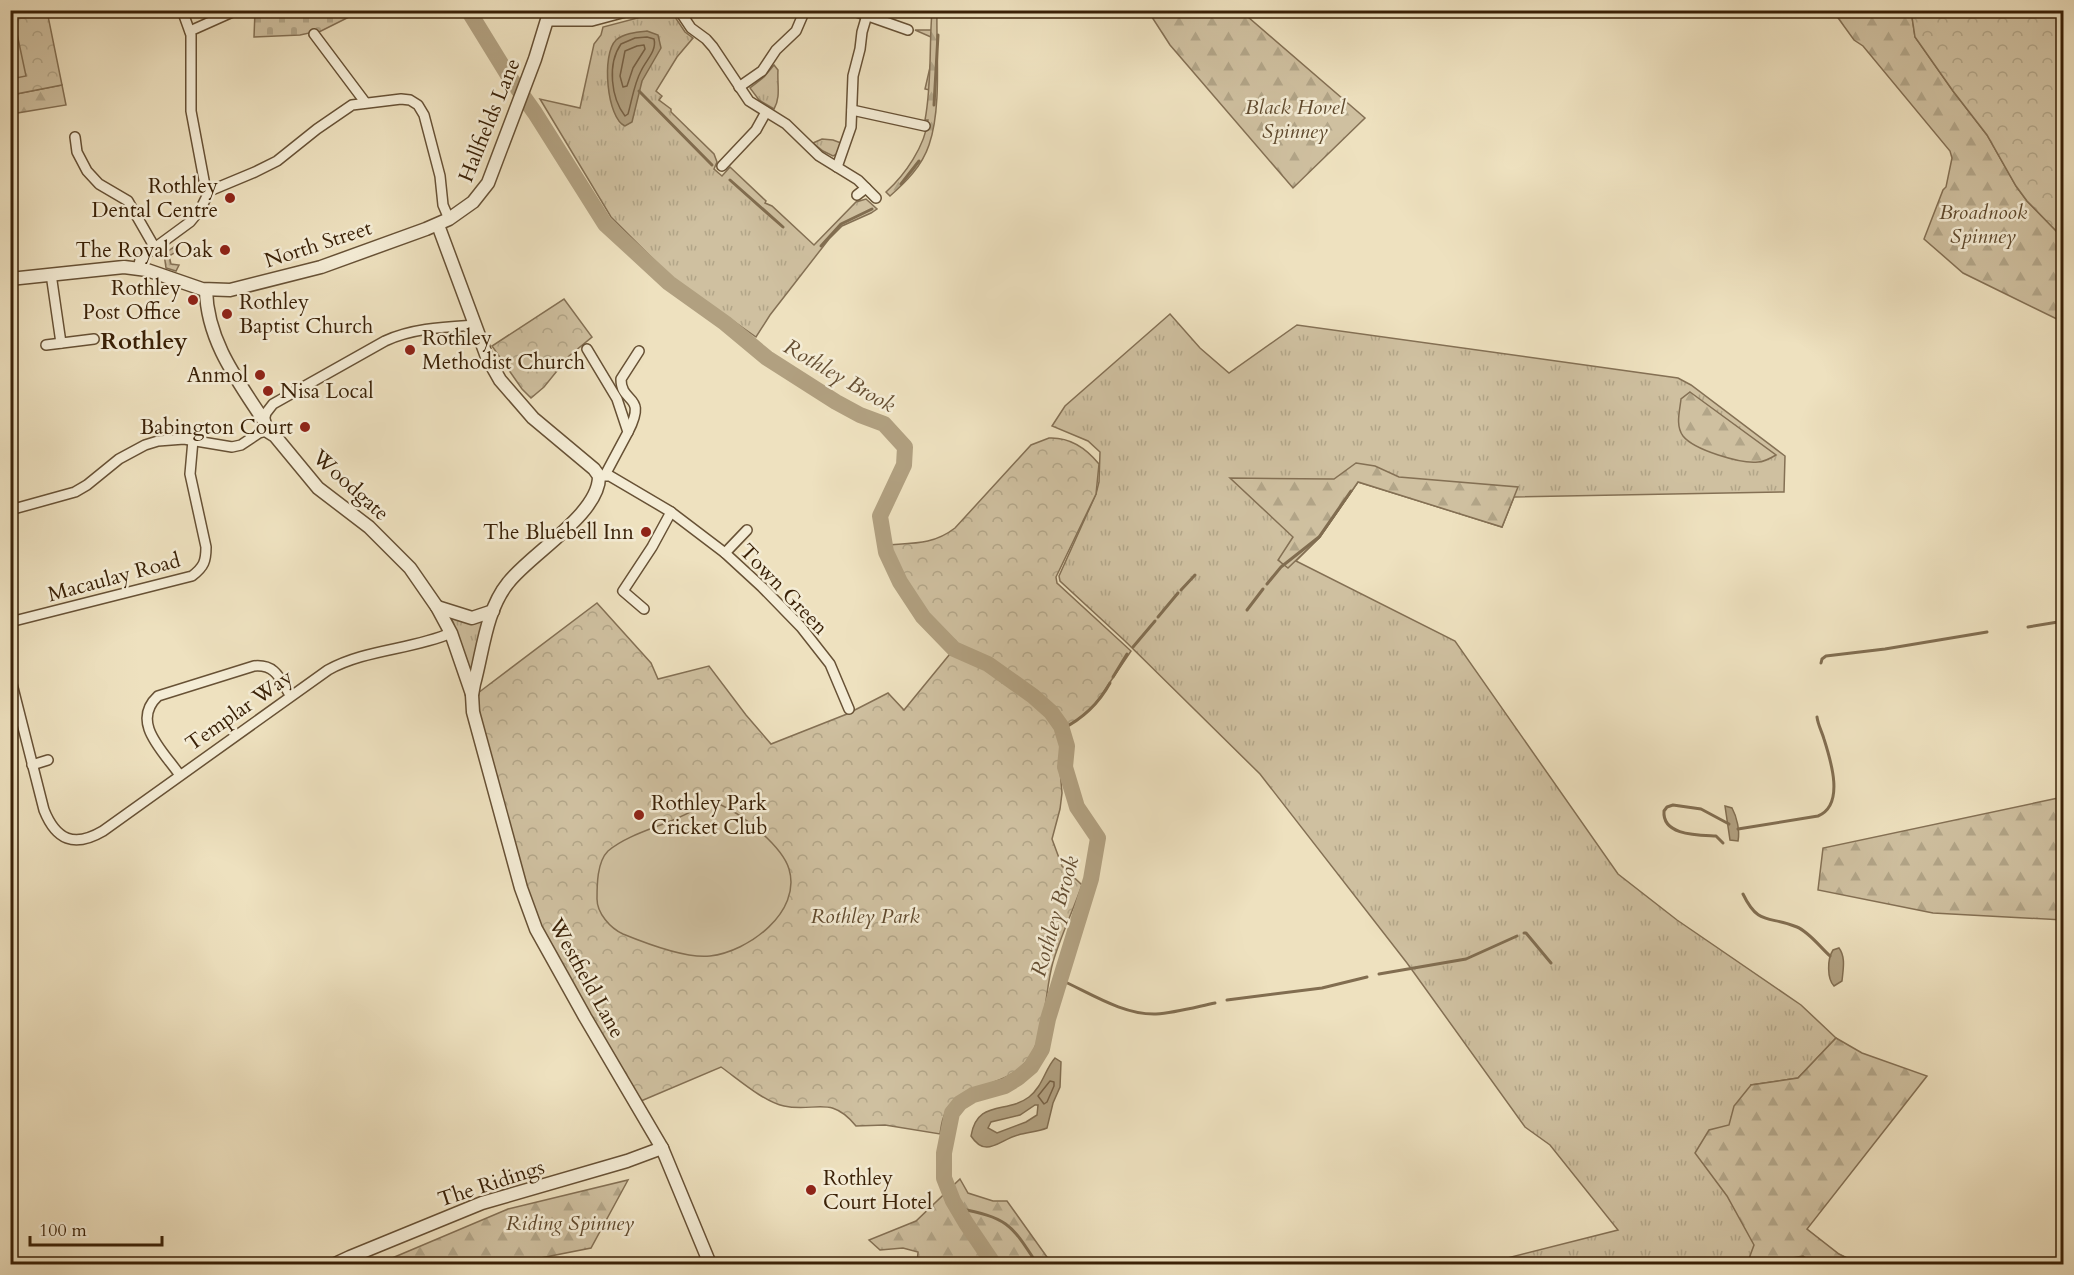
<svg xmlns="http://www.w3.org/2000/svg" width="2074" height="1275" font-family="Cardo,serif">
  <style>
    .grass { fill: url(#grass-tufts); stroke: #847054; stroke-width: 1.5 }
    .forest { fill: url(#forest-firs); stroke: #847054; stroke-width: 1.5 }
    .cemetery { fill: url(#cemetery-stones); stroke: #847054; stroke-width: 1.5 }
    .park { fill: url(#park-crowns); stroke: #847054; stroke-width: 1.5 }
    .garden { fill: #cfc0a0; stroke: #847054; stroke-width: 1.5 }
    .water { fill: #b1a080; stroke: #816d50; stroke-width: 1.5; fill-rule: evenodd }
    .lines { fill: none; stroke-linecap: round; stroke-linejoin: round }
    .shore { stroke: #766044; stroke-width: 1.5 }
    .stream { stroke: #816d50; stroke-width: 3 }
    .river { stroke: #b1a080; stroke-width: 16 }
    .minor-casing { stroke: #675135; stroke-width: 12 }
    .tertiary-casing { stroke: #675135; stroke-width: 15 }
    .minor { stroke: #f4ecd5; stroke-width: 9 }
    .tertiary { stroke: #f4ecd5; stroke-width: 12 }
    .poi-dot { fill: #8f2418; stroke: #f4ecd5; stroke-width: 2 }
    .labels { text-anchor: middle; stroke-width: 5; stroke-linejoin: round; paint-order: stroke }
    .park-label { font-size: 21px; font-style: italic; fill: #5f492d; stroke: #f4ecd5 }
    .street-label { font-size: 21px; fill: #3a2107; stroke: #f4ecd5 }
    .poi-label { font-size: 21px; fill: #3a2107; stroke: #f4ecd5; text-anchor: end }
    .water-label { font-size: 22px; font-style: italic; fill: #644d31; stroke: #f4ecd5 }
    .quarter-label { font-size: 24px; font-weight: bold; fill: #3a2107; stroke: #f4ecd5 }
  </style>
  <defs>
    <pattern id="grass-tufts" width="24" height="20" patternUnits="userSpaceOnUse" patternTransform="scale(1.5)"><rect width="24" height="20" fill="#cfc0a0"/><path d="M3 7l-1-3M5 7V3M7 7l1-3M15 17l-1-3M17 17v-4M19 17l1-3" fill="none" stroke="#b2a588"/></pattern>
    <pattern id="forest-firs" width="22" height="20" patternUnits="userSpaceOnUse" patternTransform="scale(1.5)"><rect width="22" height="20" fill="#cfc0a0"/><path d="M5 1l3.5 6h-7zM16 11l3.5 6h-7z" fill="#b2a588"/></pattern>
    <pattern id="cemetery-stones" width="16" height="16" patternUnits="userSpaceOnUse" patternTransform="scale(1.5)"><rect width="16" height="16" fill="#cfc0a0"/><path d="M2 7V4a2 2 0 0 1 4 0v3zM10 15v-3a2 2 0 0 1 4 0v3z" fill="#b2a588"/></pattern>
    <pattern id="park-crowns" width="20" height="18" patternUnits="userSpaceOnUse" patternTransform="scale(1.5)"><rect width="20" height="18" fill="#cfc0a0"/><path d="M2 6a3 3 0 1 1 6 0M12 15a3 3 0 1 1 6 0" fill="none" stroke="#b2a588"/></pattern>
  </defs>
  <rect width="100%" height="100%" fill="#eee1bf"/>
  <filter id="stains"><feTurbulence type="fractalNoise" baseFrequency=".00333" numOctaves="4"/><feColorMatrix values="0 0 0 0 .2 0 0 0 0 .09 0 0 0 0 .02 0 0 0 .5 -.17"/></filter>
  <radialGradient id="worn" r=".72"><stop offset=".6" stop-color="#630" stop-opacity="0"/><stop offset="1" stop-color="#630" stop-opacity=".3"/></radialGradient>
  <!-- grass -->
  <g class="grass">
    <path d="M 664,11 L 671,11 L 685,32 L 693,38 L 677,57 L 656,91 L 662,96 L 659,100 L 671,109 L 671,112 L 714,154 L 717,162 L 714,169 L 722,176 L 730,167 L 766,201 L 765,203 L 772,206 L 814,245 L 856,202 L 866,199 L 877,209 L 871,213 L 842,226 L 829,239 L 770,315 L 756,337 L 671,277 L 611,217 L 540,99 L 580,108 L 594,44 L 601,35 L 603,27 Z"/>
    <path d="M 915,30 L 932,30 L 930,90 L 925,89 L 931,63 L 931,37 Z"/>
    <path d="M 774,65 L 778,70 C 777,84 781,97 774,109 L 759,100 L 750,88 L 764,77 Z"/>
    <path d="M 822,139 L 833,140 L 841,143 L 837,154 L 833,156 L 823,151 L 813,143 Z"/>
    <path d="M 174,247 L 176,252 L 169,256 L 171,264 L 179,265 L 176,271 L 166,268 L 164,254 Z"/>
    <path d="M 1170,314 L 1200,348 L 1229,373 L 1297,325 L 1678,378 L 1691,385 L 1785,456 L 1784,492 L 1514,497 L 1502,527 L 1358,482 L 1320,537 L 1296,561 L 1455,641 L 1618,874 L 1677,920 L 1801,1005 L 1836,1038 L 1798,1078 L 1751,1085 L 1768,1199 L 1838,1254 L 1859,1264 L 1484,1264 L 1618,1230 L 1550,1145 L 1525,1127 L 1407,963 L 1260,774 L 1125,641 L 1060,581 L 1059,576 L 1096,494 L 1099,482 L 1100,452 L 1088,441 L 1052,426 L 1065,406 Z"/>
    <path d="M 451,617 L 484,618 L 473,668 L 469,668 Z"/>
  </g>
  <!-- forest -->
  <g class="forest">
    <path d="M 932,11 L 937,11 C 936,50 942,108 929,145 C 922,166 906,182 890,196 L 886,192 C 905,175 925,146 928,120 L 925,120 C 932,83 929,46 932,11 Z"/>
    <path d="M 1148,11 L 1241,11 L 1365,118 L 1293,188 L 1170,45 Z"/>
    <path d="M 1833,11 L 1916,11 L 1912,17 L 1915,37 L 1953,91 L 1987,135 L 2016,186 L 2027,201 L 2063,238 L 2063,322 L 1963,273 L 1924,239 L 1943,190 L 1946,187 L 1952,158 L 1950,151 L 1863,46 L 1854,40 Z"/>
    <path d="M 62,85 L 66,105 L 11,114 L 11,95 Z"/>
    <path d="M 1690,392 L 1776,455 C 1771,458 1764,462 1758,462 C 1741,464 1694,450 1683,436 C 1675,425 1680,410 1681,399 Z"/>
    <path d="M 1356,463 L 1375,466 L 1399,477 L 1518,487 L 1502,527 L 1358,482 L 1320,537 L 1288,568 L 1278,560 L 1293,537 L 1230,478 L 1334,479 Z"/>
    <path d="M 2063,797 L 2063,920 L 1933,913 L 1818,890 L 1823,848 Z"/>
    <path d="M 1836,1038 L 1862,1053 L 1927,1076 L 1807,1229 L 1839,1254 L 1859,1264 L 1815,1264 L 1803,1256 L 1786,1259 L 1782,1264 L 1747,1264 L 1754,1245 L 1727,1196 L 1695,1153 L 1709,1130 L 1729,1125 L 1734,1106 L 1751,1085 L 1798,1078 Z"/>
    <path d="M 960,1179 L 968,1193 L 993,1201 L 1007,1201 L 1052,1264 L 917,1264 L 918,1252 L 903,1248 L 880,1250 L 869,1240 L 916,1221 Z"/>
    <path d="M 628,1180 L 591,1248 L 510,1264 L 378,1264 L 508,1209 Z"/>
  </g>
  <!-- cemetery -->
  <path class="cemetery" d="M 255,11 L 361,11 L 311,36 L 309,33 L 300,35 L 254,37 Z"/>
  <!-- park -->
  <g class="park">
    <path d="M 11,11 L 47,11 L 62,85 L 11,95 Z"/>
    <path d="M 1916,11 L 2063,11 L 2063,238 L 2027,201 L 2016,186 L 1987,135 L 1953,91 L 1915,37 L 1912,17 Z"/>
    <path d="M 564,299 L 592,337 L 569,356 L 544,387 L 531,398 L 522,389 L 492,346 Z"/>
    <path d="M 1049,438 C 1070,437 1086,448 1099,464 L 1096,494 L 1056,577 L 1057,583 L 1131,651 L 1096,703 L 1081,717 L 1063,729 L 1059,734 L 1063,752 L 1060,769 L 1062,793 L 1060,809 L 1052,839 L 1062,866 L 1082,885 C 1073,911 1061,935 1053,962 C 1044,993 1047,1036 1026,1062 C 1005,1088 966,1081 946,1112 C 942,1118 941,1127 940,1134 L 885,1125 L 856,1126 C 830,1094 815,1113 784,1106 C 764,1102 738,1079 721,1067 L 641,1101 L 583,1007 L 533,911 L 481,729 L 478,693 L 597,603 L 651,663 L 658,679 L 709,666 L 746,715 L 771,744 L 847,714 L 888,693 L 904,710 L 954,649 C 929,624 908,599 893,567 C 890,560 886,553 886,545 C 913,543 933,545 955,528 L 1031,445 Z"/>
  </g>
  <!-- garden -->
  <g class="garden">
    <path d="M 16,29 L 26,76 L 11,79 L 11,30 Z"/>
    <path d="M 721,805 C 742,814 782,846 789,869 C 802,912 748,952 710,956 C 686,959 645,943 623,934 C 610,928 597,913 597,899 C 597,885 597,862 608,851 C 626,836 652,829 673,820 C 683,816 693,810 703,807 C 708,805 715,805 721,805 Z"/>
  </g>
  <!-- water -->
  <g class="water">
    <path d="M 647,31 L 658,35 L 661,48 L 642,81 L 632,122 L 625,126 C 607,119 601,54 616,40 C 624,33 637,32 647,31 Z"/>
    <path d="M 1725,806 L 1732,808 C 1737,817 1740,831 1738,841 L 1730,840 Z"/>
    <path d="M 1839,948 C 1846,957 1843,970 1842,981 L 1834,986 C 1827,979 1827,959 1833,950 Z"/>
    <path d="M 1055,1058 L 1061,1062 L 1060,1087 L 1053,1103 L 1047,1128 C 1037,1132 1028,1132 1018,1135 C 999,1140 986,1159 971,1136 C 977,1099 1007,1114 1029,1097 C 1043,1086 1045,1069 1055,1058 ZM 1035,1105 L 1038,1105 L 1037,1115 L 1026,1122 L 997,1133 L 988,1128 L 991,1122 L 1020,1115 Z"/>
  </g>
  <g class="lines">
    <!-- shore -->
    <g class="shore">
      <path d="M 647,37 L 654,39 C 657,51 646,60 641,71 C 634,84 632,100 628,114 L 625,116 C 611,98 607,64 621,44 L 635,38 Z"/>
      <path d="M 644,45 L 645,49 L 633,68 L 627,86 L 623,87 L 620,76 L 625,51 L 637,46 Z"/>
      <path d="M 1050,1081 L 1054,1082 L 1054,1086 L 1047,1102 L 1044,1104 L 1038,1096 Z"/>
    </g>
    <!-- stream -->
    <g class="stream">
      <path d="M 639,91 L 712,165"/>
      <path d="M 934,105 L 938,35"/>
      <path d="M 730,180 L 783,227"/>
      <path d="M 901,184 L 919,161"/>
      <path d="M 821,246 L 841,224 L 872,209"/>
      <path d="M 1267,584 L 1281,567 L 1319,537 L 1351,491"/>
      <path d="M 1181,590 L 1195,575"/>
      <path d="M 1247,610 L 1263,589"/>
      <path d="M 1158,617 L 1178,593"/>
      <path d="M 2028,627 L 2064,621"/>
      <path d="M 1133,647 L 1155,621"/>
      <path d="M 1821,663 L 1822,659 L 1826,656 L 1885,649 L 1987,632"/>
      <path d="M 1113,677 L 1127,654"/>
      <path d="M 1062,729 C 1082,719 1099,703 1110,683"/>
      <path d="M 1738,829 L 1818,816 C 1845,805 1831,761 1824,739 C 1822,732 1818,725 1817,717"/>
      <path d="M 1723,843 L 1716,836 C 1699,835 1662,836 1664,811 L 1667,807 L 1673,805 L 1701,809 L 1729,824"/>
      <path d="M 1743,894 C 1759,927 1769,915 1797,927 C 1809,932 1820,947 1830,956"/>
      <path d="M 1524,933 L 1526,933 L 1551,963"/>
      <path d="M 1379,974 L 1466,959 L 1517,936"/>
      <path d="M 1061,980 C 1090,993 1123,1015 1156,1014 C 1175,1013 1196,1007 1215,1003"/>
      <path d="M 1227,1000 L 1322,988 L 1367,977"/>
      <path d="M 957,1208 C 1007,1218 1010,1222 1037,1264"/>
    </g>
    <!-- river -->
    <path class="river" d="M 468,10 L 508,75 L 535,113 L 605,224 L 669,283 L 725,323 L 767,358 L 836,402 L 860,415 L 884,424 L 905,447 L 904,465 L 880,516 L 886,552 L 900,582 L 923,617 L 954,649 L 988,664 L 1033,696 L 1051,712 L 1061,726 L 1067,746 L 1065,767 L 1077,807 L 1098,838 L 1091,879 L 1048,1019 L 1042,1049 L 1031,1067 L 1018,1078 L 1005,1086 L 973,1095 L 960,1103 L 952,1113 L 944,1153 L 944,1178 L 953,1201 L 966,1223 L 991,1260 L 991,1264"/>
    <defs>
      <g id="minor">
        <path d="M 568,10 L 588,19"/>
        <path d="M 679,10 L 691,28 L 706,39 L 713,47 L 749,101 L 786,124 L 819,156 L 858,180 L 876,198"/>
        <path d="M 846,10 L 857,12 L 908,30"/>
        <path d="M 547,21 L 592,21 L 633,10"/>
        <path d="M 190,31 L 237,10"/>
        <path d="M 314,34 L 365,102"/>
        <path d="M 739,87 L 762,71 L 776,50 L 796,31 L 805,10"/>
        <path d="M 852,110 L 925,126"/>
        <path d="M 75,137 L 77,152 L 87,171 L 99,184 L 128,201 L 155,248"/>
        <path d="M 722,166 L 756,130 L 766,112"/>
        <path d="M 837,167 L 851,127 L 853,76 L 860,49 L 862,32 L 867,15"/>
        <path d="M 207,192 L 255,172 L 277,161 L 317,129 L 352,105 L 401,99 L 410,100 L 418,105 L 424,115 L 440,176 L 443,205 L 449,219"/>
        <path d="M 857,195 L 866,188"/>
        <path d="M 138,268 L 140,260 L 145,255 L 190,222 L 200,210 L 207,196 L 191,111 L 191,35 L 182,10"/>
        <path d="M 51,274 L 61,343"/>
        <path d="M 46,345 L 94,339"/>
        <path d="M 587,349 L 617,399 L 628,432 L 605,475"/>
        <path d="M 264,421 L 266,413 L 273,404 L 385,341 C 413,328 445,327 476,325"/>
        <path d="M 628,432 C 648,393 621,405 621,379 L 639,351"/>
        <path d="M 599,476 L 610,476 L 671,512 L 725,553 L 762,587 L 801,627 L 830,664 L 849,709"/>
        <path d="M 10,510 L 75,492 L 87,485 L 119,459 L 145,445 L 158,441 L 184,439 L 232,447 L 241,445 L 259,433 L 267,431"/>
        <path d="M 2062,510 L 2064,510"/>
        <path d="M 725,553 L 747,530"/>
        <path d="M 644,609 L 623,591 L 652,547 L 671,512"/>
        <path d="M 10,622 L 192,576 C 204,567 206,561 206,547 L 190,474 L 193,440"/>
        <path d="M 10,676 L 44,810 C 56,840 74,848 103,831 L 328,670 C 366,649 411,650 451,633"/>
        <path d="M 32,765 L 48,760"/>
        <path d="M 179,774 C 163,751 130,722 158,696 L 254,666 C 276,664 280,679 290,695"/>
      </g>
      <g id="tertiary">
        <path d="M 438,225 L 487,357 L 500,380 L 533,418 L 594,469 L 599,476 C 600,514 530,554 508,583 C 486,610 483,651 474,684 L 472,695 L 473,712 L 521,888 L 536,929 L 585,1017 L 662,1148 L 710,1264"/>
        <path d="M 10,279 L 124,267 L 147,270 L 202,289 L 230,290 L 321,267 L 426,229 L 449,219 L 473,202 L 488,183 L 535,59 L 550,10"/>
        <path d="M 206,290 C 207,341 238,381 264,421 L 267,431 L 275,436 L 318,488 L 369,527 L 410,568 L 437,607 L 451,633 L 472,694"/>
        <path d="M 437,607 L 472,618 L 493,611"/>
        <path d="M 335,1264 L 350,1257 L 482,1203 L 627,1161 L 662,1148"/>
      </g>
    </defs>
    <!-- minor casing -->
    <use href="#minor" class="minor-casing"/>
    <!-- tertiary casing -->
    <use href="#tertiary" class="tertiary-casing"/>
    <!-- minor -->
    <use href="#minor" class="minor"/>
    <!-- tertiary -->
    <use href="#tertiary" class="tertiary"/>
  </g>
  <!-- markers -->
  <g class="poi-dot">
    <circle cx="230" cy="198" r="6"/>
    <circle cx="225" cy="250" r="6"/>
    <circle cx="193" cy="300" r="6"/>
    <circle cx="227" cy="314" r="6"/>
    <circle cx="410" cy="350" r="6"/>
    <circle cx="260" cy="375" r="6"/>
    <circle cx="268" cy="391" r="6"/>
    <circle cx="305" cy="427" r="6"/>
    <circle cx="646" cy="532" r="6"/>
    <circle cx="639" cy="815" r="6"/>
    <circle cx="811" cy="1190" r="6"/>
  </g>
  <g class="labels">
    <!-- park labels -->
    <g class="park-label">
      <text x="1295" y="114">Black Hovel<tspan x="1295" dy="24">Spinney</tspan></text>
      <text x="1983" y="219">Broadnook<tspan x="1983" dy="24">Spinney</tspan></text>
      <text x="865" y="923">Rothley Park</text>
      <text x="570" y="1230">Riding Spinney</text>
    </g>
    <!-- street labels -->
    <g class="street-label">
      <text transform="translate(489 120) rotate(-68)" y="7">Hallfields Lane</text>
      <text transform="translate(318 244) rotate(-18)" y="7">North Street</text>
      <text transform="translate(351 485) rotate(42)" y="7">Woodgate</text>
      <text transform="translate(114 577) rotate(-15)" y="7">Macaulay Road</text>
      <text transform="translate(784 589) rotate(46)" y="7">Town Green</text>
      <text transform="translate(239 710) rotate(-35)" y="7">Templar Way</text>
      <text transform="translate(587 978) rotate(61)" y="7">Westfield Lane</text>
      <text transform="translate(491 1183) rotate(-18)" y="7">The Ridings</text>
    </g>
    <!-- poi labels -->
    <g class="poi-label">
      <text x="218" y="193">Rothley<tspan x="218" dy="24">Dental Centre</tspan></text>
      <text x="213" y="257">The Royal Oak</text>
      <text x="181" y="295">Rothley<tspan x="181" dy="24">Post Office</tspan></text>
      <text x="239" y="309" text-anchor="start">Rothley<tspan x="239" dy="24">Baptist Church</tspan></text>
      <text x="422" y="345" text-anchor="start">Rothley<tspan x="422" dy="24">Methodist Church</tspan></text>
      <text x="248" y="382">Anmol</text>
      <text x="280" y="398" text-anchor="start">Nisa Local</text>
      <text x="293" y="434">Babington Court</text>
      <text x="634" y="539">The Bluebell Inn</text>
      <text x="651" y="810" text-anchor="start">Rothley Park<tspan x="651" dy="24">Cricket Club</tspan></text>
      <text x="823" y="1185" text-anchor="start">Rothley<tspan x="823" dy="24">Court Hotel</tspan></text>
    </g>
    <!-- water labels -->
    <g class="water-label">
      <text transform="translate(840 375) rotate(30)" y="8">Rothley Brook</text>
      <text transform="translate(1054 916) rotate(-74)" y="8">Rothley Brook</text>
    </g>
    <!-- quarter labels -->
    <g class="quarter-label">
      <text x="144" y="349">Rothley</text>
    </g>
  </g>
  <!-- margin -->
  <rect width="2074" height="1275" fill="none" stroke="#eee1bf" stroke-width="36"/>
  <rect x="12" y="12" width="2050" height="1251" fill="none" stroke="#3a2107" stroke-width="3"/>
  <rect x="18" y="18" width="2038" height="1239" fill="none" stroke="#3a2107" stroke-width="1.5"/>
  <!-- scale -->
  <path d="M30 1236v9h132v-9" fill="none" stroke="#3a2107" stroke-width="3"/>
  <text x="39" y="1236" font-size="18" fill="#3a2107" stroke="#f4ecd5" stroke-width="4.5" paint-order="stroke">100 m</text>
  <rect width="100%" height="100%" filter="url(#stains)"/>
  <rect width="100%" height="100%" fill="url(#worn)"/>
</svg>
